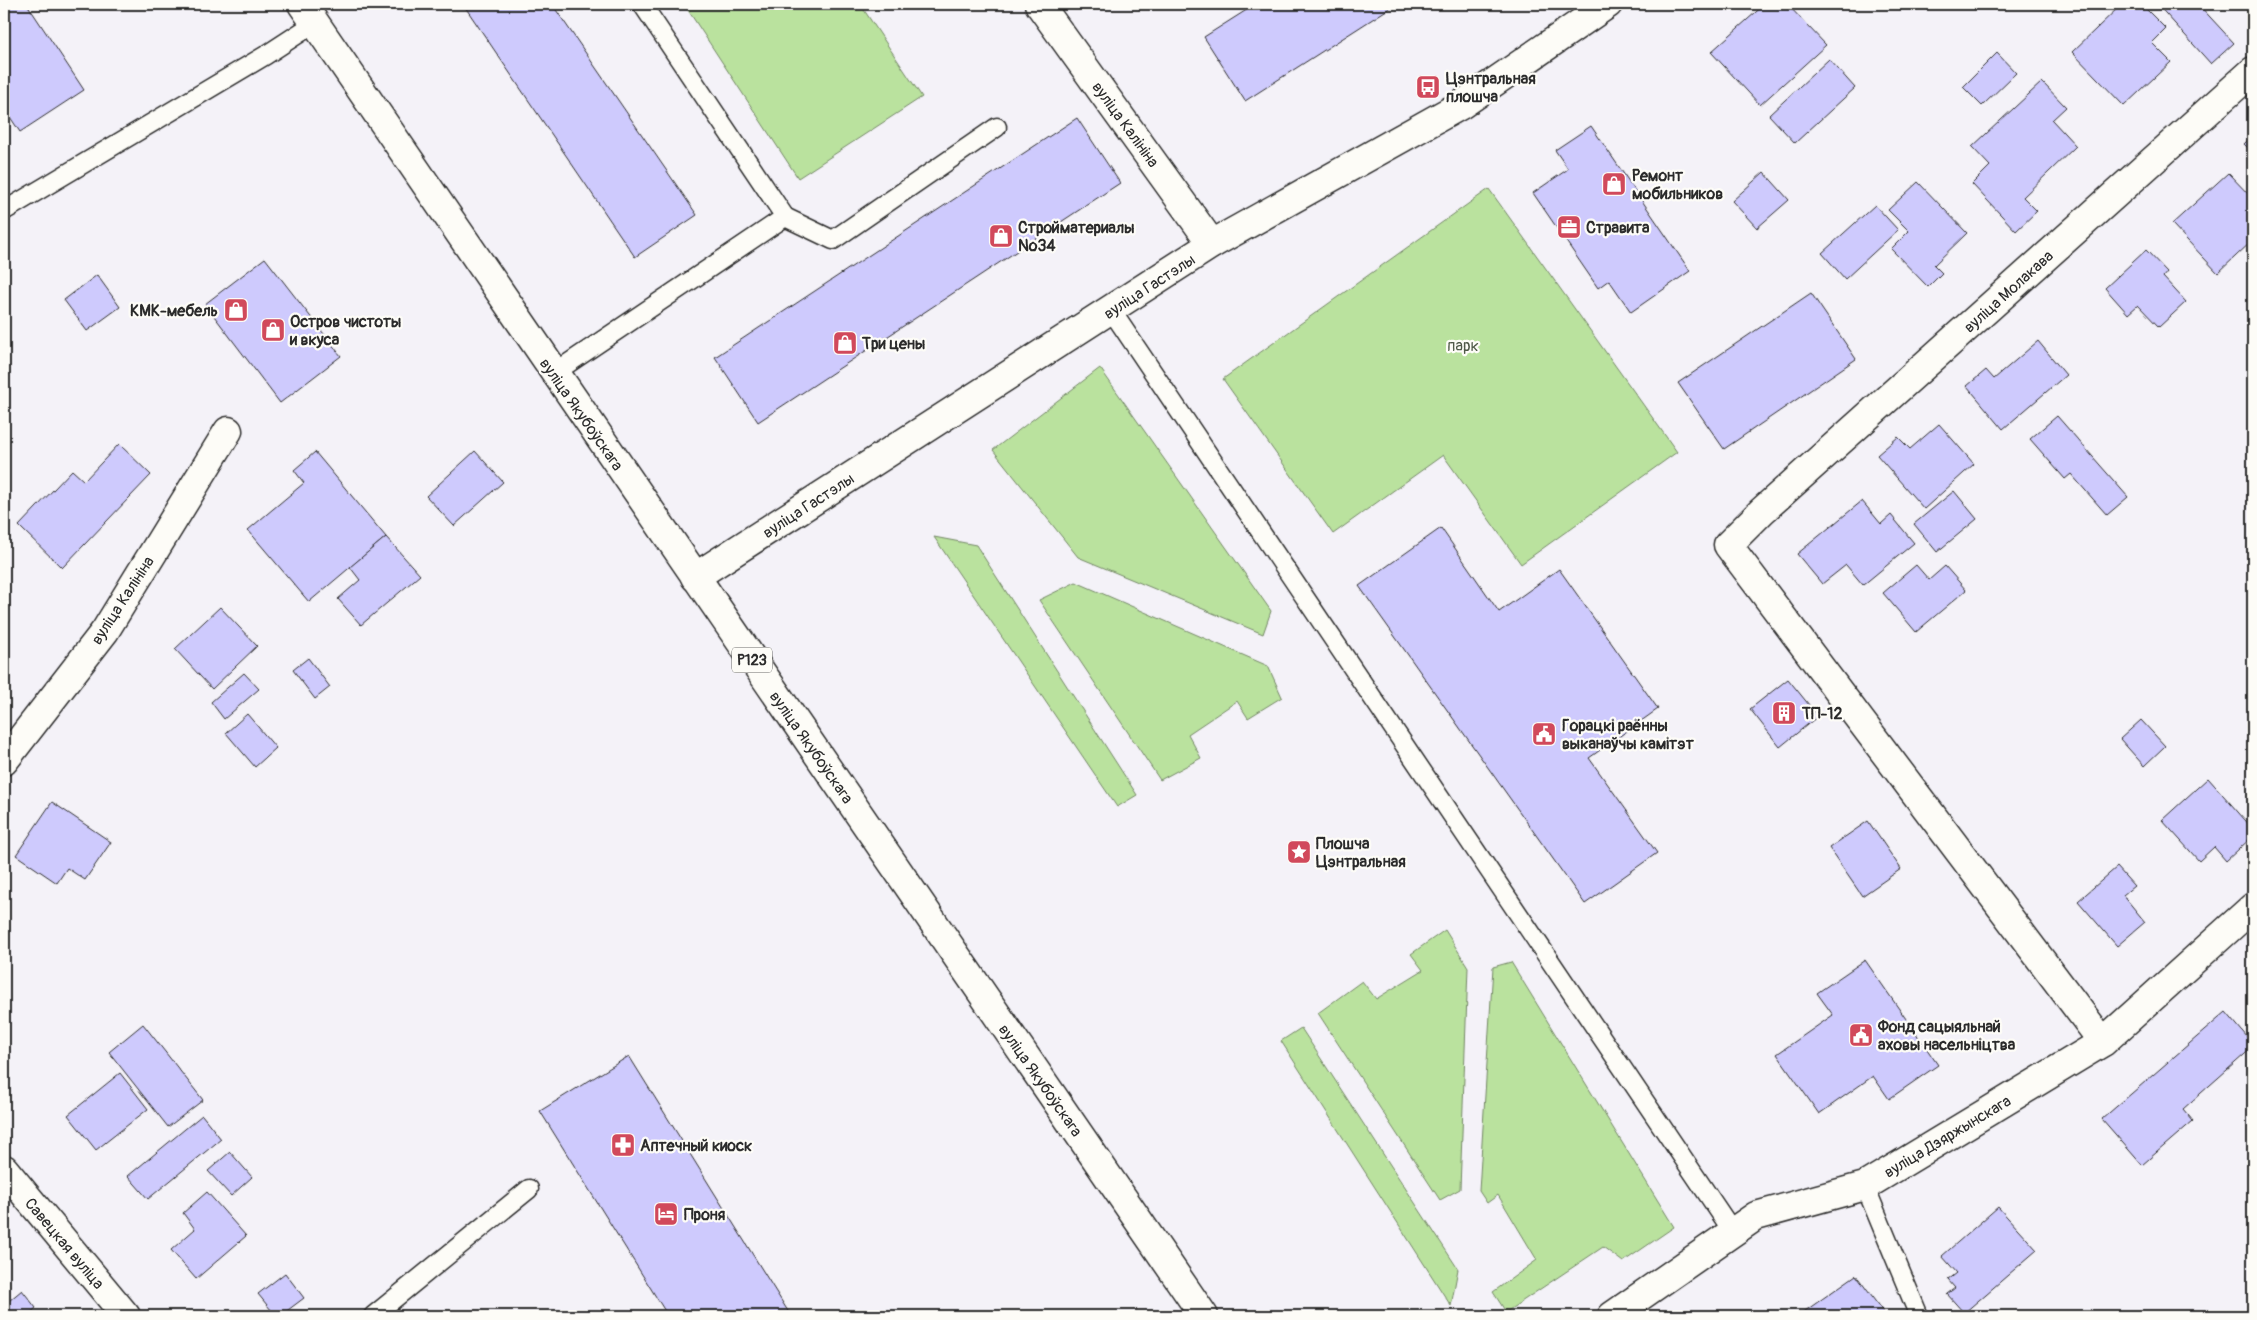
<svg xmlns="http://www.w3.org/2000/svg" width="2257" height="1320" font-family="Pangolin,sans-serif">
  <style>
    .green { fill: #bae29e; stroke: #728664 }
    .building { fill: #cecafd; stroke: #2b2b2b }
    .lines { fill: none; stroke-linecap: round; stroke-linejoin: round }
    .lane-casing { stroke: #2b2b2b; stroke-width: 21 }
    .street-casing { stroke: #2b2b2b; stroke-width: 31 }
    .secondary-casing { stroke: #2b2b2b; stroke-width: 31 }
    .primary-casing { stroke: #2b2b2b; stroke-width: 31 }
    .lane { stroke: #fdfcf7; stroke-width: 18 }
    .street { stroke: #fdfcf7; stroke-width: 28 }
    .secondary { stroke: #fdfcf7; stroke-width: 28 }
    .primary { stroke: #fdfcf7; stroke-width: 28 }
    .labels { text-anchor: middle; stroke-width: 4.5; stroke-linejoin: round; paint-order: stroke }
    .shield { fill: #fdfcf7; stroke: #6a6a68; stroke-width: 1 }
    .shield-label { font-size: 15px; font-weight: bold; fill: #2b2b2b }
    .poi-label { font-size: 16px; font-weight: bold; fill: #2b2b2b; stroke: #fdfcf7; text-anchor: start }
    .street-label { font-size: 16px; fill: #2b2b2b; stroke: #fdfcf7 }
    .park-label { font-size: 16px; fill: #4f5948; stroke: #fdfcf7 }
  </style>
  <rect width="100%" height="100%" fill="#f4f2f8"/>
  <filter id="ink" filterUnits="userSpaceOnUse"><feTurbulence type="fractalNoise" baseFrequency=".02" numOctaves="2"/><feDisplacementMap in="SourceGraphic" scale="10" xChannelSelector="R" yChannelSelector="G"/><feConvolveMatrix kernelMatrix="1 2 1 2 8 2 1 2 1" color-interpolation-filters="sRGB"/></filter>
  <g filter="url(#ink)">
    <!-- green -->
    <g class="green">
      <path d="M 684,4 L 860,4 L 922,97 L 798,178 Z"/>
      <path d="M 1489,189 L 1677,452 L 1521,564 L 1443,455 L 1333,534 L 1223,379 Z"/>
      <path d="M 1100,368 L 1271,611 L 1263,634 L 1078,557 L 993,450 Z"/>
      <path d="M 934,537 L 976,545 L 1137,795 L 1117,807 Z"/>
      <path d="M 1076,582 L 1268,666 L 1282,697 L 1248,718 L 1237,701 L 1188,734 L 1201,758 L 1160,780 L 1039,600 Z"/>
      <path d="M 1445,930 L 1468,967 L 1460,1189 L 1440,1200 L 1318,1013 L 1362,981 L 1376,999 L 1423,970 L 1411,954 Z"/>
      <path d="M 1511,962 L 1674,1227 L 1623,1262 L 1603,1247 L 1506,1312 L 1493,1292 L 1537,1260 L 1498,1195 L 1487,1203 L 1479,1191 L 1493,967 Z"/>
      <path d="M 1301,1028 L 1458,1269 L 1451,1306 L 1281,1041 Z"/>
    </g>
    <!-- building -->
    <g class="building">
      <path d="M 4,4 L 27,4 L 84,90 L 20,132 L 4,108 Z"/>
      <path d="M 463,4 L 552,4 L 697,215 L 635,257 Z"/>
      <path d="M 1256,4 L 1396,4 L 1245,101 L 1204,37 Z"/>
      <path d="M 1765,4 L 1787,4 L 1826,45 L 1760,105 L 1711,52 Z"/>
      <path d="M 2122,4 L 2141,4 L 2166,29 L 2152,43 L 2171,62 L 2124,106 L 2072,52 Z"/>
      <path d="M 2157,4 L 2198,4 L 2234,43 L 2211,64 Z"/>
      <path d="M 1997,53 L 2016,73 L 1982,106 L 1963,87 Z"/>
      <path d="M 1829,59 L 1855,88 L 1795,143 L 1769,115 Z"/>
      <path d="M 2042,82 L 2066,107 L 2052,120 L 2076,146 L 2023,197 L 2037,211 L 2016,231 L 1972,184 L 1990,166 L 1972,147 Z"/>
      <path d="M 1077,118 L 1120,183 L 758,422 L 715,357 Z"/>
      <path d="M 1591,126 L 1690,271 L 1631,312 L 1609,280 L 1598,288 L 1533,193 L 1568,169 L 1555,150 Z"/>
      <path d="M 2253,135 L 2253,153 L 2244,144 Z"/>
      <path d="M 1764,172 L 1789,200 L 1757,228 L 1732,201 Z"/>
      <path d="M 2228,173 L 2253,199 L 2253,240 L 2218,273 L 2172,224 Z"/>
      <path d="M 1918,182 L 1967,233 L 1934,265 L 1942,273 L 1928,287 L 1891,249 L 1909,231 L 1888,210 Z"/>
      <path d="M 1875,205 L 1898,230 L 1845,279 L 1822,253 Z"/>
      <path d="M 2146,250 L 2167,272 L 2163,277 L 2186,302 L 2159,327 L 2138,305 L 2128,314 L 2105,288 Z"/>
      <path d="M 265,258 L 341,356 L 280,403 L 205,304 Z"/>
      <path d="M 97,275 L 120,307 L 87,331 L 64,300 Z"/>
      <path d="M 1811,293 L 1856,359 L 1724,449 L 1678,383 Z"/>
      <path d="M 2038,341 L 2066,375 L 2003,429 L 1967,386 L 1986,370 L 1994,379 Z"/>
      <path d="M 2057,416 L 2128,497 L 2107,515 L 2071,474 L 2065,479 L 2030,439 Z"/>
      <path d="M 1939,424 L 1974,464 L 1924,509 L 1877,455 L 1898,437 L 1910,449 Z"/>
      <path d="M 119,444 L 151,475 L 62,568 L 19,526 L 72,470 L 84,481 Z"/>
      <path d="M 475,451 L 503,482 L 454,526 L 426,496 Z"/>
      <path d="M 315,452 L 386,537 L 309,602 L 248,530 L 304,483 L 294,470 Z"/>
      <path d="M 1954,491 L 1977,519 L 1937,552 L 1914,524 Z"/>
      <path d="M 1862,501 L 1881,524 L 1891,515 L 1914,543 L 1863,585 L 1846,565 L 1822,584 L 1797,554 Z"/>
      <path d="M 1441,528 L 1499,612 L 1559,569 L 1658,709 L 1589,758 L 1657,853 L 1585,904 L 1359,586 Z"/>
      <path d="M 386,537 L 420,575 L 361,625 L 338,599 L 360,580 L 350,567 Z"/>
      <path d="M 1916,565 L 1929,580 L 1945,566 L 1966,590 L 1916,632 L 1883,593 Z"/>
      <path d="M 220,607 L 257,646 L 212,689 L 175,649 Z"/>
      <path d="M 308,658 L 330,687 L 315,699 L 293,670 Z"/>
      <path d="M 244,673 L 259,689 L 224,719 L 211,702 Z"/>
      <path d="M 1788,679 L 1818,716 L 1780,747 L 1750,709 Z"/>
      <path d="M 247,714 L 276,748 L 255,767 L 226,733 Z"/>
      <path d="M 2141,720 L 2165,746 L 2144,766 L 2120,739 Z"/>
      <path d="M 2208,778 L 2253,829 L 2253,836 L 2226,861 L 2214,847 L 2199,861 L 2162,820 Z"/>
      <path d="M 52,802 L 111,842 L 85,880 L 67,868 L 57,883 L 16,855 Z"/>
      <path d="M 1868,821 L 1901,869 L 1862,896 L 1829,848 Z"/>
      <path d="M 2117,867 L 2134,886 L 2123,895 L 2145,922 L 2117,946 L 2078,901 Z"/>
      <path d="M 1865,960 L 1938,1065 L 1889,1099 L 1873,1076 L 1819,1114 L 1777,1054 L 1833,1015 L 1817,993 Z"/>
      <path d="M 2226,1012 L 2253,1044 L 2253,1047 L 2183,1109 L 2193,1121 L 2142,1165 L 2102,1119 Z"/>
      <path d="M 143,1024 L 203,1100 L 168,1127 L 109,1052 Z"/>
      <path d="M 629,1056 L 791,1316 L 668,1316 L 540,1111 Z"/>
      <path d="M 120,1073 L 148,1109 L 96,1150 L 68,1115 Z"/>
      <path d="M 202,1115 L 221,1139 L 148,1199 L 128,1176 Z"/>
      <path d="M 230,1152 L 252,1177 L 231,1196 L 208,1171 Z"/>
      <path d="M 207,1192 L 246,1236 L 196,1279 L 171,1250 L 195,1229 L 183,1213 Z"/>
      <path d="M 1998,1207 L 2037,1250 L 1964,1313 L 1947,1294 L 1955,1288 L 1948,1280 L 1957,1273 L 1942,1256 Z"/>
      <path d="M 285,1273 L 304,1298 L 280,1316 L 276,1316 L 258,1294 Z"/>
      <path d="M 1856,1275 L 1886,1316 L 1798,1316 Z"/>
      <path d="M 22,1290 L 36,1308 L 27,1316 L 4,1316 L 4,1305 Z"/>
    </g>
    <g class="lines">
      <defs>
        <g id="lane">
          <path d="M 4,211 L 266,55 L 315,23"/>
          <path d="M 785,217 L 833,240 L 997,127"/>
          <path d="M 1111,310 L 1733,1232"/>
          <path d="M 554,373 L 785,217 L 642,4"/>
          <path d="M 1865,1186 L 1919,1316"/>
          <path d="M 373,1316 L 529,1189"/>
        </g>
        <g id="street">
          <path d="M 1212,244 L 1461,105 L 1608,4"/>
          <path d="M 4,761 L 105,631 L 228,431"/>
          <path d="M 2103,1042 L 1728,545 L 1762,511 L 2253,71"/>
          <path d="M 1612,1316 L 1756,1216 L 1865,1186 L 2103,1042 L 2253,907"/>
        </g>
        <g id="secondary">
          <path d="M 695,577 L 1212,244 L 1039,4"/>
          <path d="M 4,1169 L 126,1316"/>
        </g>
        <path id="primary" d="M 302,4 L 1204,1316"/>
      </defs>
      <!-- lane casing -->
      <use href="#lane" class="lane-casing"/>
      <!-- street casing -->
      <use href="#street" class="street-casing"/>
      <!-- secondary casing -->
      <use href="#secondary" class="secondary-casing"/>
      <!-- primary casing -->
      <use href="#primary" class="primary-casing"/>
      <!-- lane -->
      <use href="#lane" class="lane"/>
      <!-- street -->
      <use href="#street" class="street"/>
      <!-- secondary -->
      <use href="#secondary" class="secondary"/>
      <!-- primary -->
      <use href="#primary" class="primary"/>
    </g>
  </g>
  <!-- icons -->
  <defs>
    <symbol id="bus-square" viewBox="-11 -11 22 22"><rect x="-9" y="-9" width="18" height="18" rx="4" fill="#d1495b" stroke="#fdfcf7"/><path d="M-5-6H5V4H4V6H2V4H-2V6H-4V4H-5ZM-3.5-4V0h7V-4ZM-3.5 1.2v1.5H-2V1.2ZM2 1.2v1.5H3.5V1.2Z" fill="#fff"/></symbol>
    <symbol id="shop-square" viewBox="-11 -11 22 22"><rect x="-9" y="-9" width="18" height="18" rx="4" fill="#d1495b" stroke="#fdfcf7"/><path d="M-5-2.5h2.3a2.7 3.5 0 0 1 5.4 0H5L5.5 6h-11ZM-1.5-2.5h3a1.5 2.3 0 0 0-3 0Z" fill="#fff"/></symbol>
    <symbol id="office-square" viewBox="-11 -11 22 22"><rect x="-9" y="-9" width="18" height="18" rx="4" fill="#d1495b" stroke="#fdfcf7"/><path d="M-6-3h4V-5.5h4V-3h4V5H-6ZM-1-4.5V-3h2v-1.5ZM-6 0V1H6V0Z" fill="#fff"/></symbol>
    <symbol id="building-square" viewBox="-11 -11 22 22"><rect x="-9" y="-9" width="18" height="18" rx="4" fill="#d1495b" stroke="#fdfcf7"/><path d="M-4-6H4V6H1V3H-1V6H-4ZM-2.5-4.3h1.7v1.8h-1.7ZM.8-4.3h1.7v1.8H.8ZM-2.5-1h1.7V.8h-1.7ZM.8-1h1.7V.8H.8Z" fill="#fff"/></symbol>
    <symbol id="civic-square" viewBox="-11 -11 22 22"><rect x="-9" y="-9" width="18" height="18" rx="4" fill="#d1495b" stroke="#fdfcf7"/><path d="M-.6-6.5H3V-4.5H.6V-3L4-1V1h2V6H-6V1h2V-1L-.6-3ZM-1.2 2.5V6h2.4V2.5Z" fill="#fff"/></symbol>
    <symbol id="sight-square" viewBox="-11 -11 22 22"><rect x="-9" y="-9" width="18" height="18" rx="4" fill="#d1495b" stroke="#fdfcf7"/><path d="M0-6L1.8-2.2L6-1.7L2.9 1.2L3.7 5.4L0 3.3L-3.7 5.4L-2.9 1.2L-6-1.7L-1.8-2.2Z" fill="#fff"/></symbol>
    <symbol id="pharmacy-square" viewBox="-11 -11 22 22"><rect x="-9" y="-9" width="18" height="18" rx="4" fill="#d1495b" stroke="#fdfcf7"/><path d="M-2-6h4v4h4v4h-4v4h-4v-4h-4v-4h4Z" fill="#fff"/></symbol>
    <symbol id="hotel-square" viewBox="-11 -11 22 22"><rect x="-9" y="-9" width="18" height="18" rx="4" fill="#d1495b" stroke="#fdfcf7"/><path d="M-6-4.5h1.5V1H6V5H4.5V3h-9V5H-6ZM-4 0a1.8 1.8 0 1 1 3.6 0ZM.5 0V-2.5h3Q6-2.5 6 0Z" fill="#fff"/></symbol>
  </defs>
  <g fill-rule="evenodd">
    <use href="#bus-square" x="1414" y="73" width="28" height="28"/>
    <use href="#shop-square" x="1600" y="170" width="28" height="28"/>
    <use href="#office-square" x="1555" y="213" width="28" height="28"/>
    <use href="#shop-square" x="987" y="222" width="28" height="28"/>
    <use href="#shop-square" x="222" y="296" width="28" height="28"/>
    <use href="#shop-square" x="259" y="316" width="28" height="28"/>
    <use href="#shop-square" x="831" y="329" width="28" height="28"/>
    <use href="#building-square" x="1770" y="699" width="28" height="28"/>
    <use href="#civic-square" x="1530" y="720" width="28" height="28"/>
    <use href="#sight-square" x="1285" y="838" width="28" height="28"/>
    <use href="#civic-square" x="1847" y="1021" width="28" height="28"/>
    <use href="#pharmacy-square" x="609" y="1131" width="28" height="28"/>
    <use href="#hotel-square" x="652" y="1200" width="28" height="28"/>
  </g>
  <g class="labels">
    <!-- shield labels -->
    <rect class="shield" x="732" y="647.5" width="40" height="25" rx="4"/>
    <g class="shield-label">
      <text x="752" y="665">Р123</text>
    </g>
    <!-- poi labels -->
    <g class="poi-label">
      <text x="1446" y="84">Цэнтральная<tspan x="1446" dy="18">плошча</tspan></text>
      <text x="1632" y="181">Ремонт<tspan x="1632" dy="18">мобильников</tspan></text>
      <text x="1018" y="233">Стройматериалы<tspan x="1018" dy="18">№34</tspan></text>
      <text x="1586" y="233">Стравита</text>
      <text x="218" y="316" text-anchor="end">КМК-мебель</text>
      <text x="290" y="327">Остров чистоты<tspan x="290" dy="18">и вкуса</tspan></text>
      <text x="862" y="349">Три цены</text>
      <text x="1802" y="719">ТП-12</text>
      <text x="1562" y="731">Горацкі раённы<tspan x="1562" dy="18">выканаўчы камітэт</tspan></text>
      <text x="1316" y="849">Плошча<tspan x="1316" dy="18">Цэнтральная</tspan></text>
      <text x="1878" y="1032">Фонд сацыяльнай<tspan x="1878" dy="18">аховы насельніцтва</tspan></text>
      <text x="640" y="1151">Аптечный киоск</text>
      <text x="684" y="1220">Проня</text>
    </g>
    <!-- street labels -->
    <g class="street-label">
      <text transform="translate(1126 124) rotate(54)" y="6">вуліца Калініна</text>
      <text transform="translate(1149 286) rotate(-33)" y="6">вуліца Гастэлы</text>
      <text transform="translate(2008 291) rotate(-42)" y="6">вуліца Молакава</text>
      <text transform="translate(582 414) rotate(55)" y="6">вуліца Якубоўскага</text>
      <text transform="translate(808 505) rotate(-33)" y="6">вуліца Гастэлы</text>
      <text transform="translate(122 600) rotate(-57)" y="6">вуліца Калініна</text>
      <text transform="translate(812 747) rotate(55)" y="6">вуліца Якубоўскага</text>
      <text transform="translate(1041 1080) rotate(55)" y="6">вуліца Якубоўскага</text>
      <text transform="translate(1947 1136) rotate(-31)" y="6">вуліца Дзяржынскага</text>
      <text transform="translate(65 1243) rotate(50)" y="6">Савецкая вуліца</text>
    </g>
    <!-- park labels -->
    <g class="park-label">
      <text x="1463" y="351">парк</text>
    </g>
  </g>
  <!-- margin -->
  <rect width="2257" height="1320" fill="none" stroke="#fdfcf7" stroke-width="20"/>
  <rect x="10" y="10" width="2237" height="1300" fill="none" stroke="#2b2b2b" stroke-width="2" filter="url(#ink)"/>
</svg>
